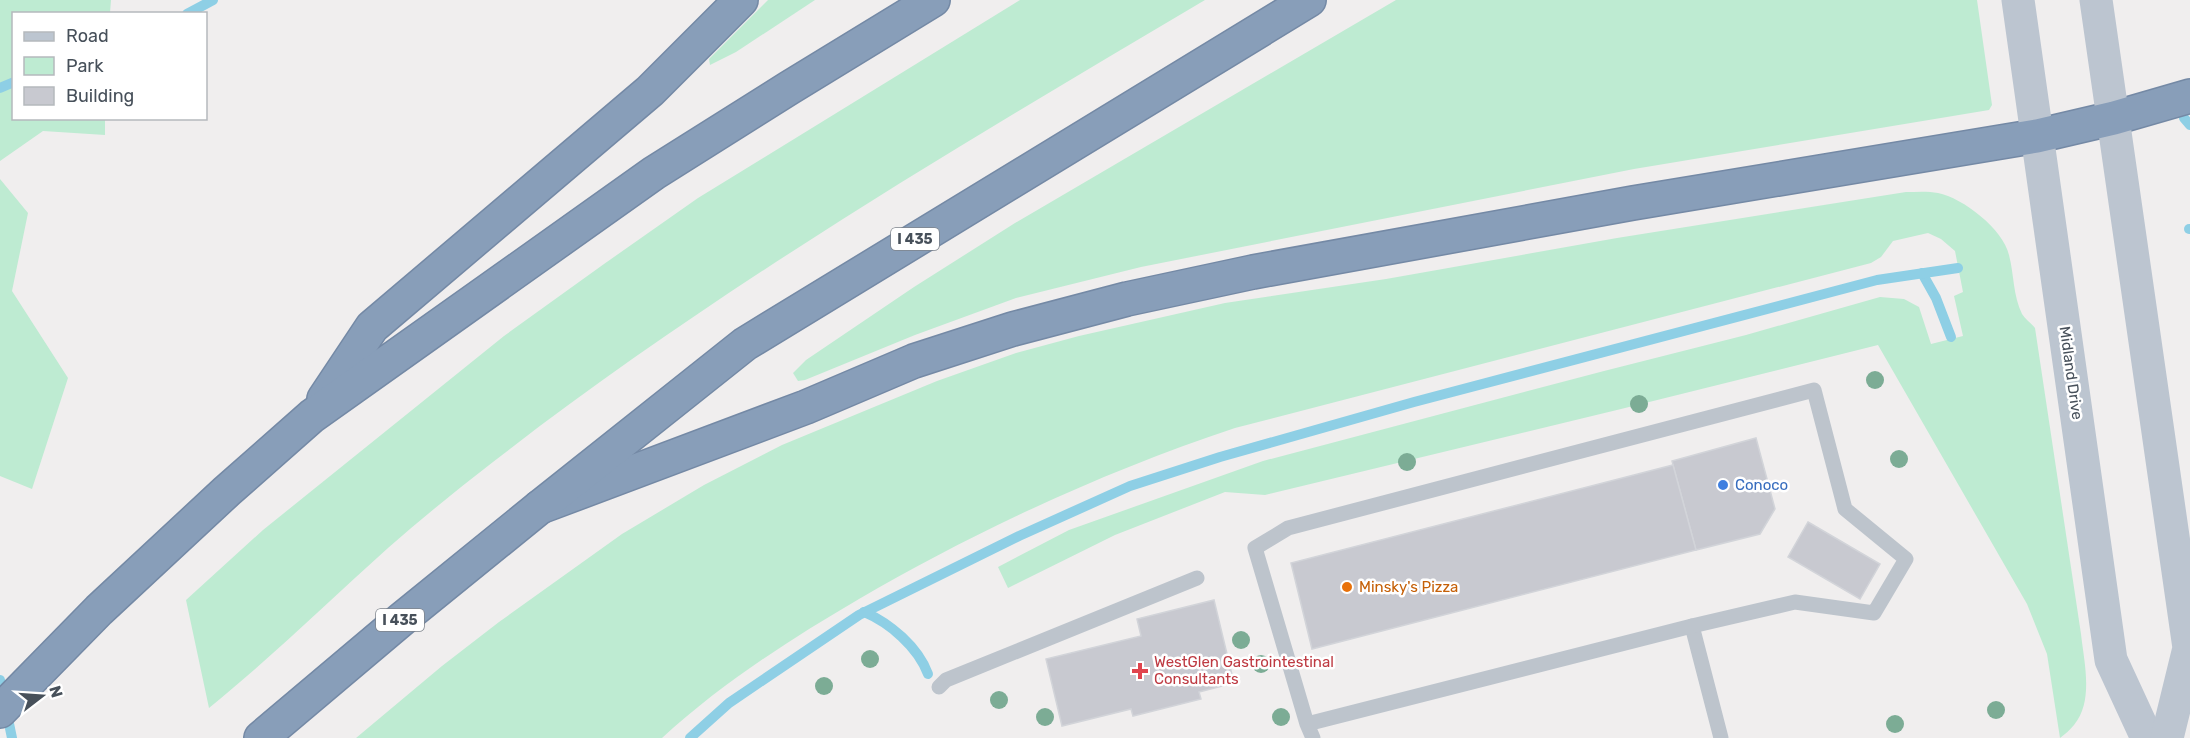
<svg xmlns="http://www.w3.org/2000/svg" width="2190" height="738" font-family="Rubik,sans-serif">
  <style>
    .green { fill: #beebd2 }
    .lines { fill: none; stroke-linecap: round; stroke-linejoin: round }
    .stream { stroke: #8ecfe5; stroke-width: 10 }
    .building { fill: #c8c9d0; stroke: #d2d4d9; stroke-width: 1.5 }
    .highway-casing { stroke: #7489a5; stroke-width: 36 }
    .lane { stroke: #bdc4cc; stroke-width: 15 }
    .secondary { stroke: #bcc5d0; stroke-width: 33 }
    .highway { stroke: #889eb9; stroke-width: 33 }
    .tree { fill: #7cac95 }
    .shop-dot { fill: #3f7fe0; stroke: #fff; stroke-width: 2 }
    .food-dot { fill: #e8710a; stroke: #fff; stroke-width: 2 }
    .health-dot { fill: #e0444e; stroke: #fff; stroke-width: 2 }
    .labels { text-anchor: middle; stroke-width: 5; stroke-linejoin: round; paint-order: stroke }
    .shield { fill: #fff; stroke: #7e848c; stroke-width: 1.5 }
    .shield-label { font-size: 14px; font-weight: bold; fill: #47505a }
    .street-label { font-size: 15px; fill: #47505a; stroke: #fff }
    .shop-label { font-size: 15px; fill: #366cbe; stroke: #fff; text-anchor: start }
    .food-label { font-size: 15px; fill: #c56008; stroke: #fff; text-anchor: start }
    .health-label { font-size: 15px; fill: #be3a42; stroke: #fff; text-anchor: start }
  </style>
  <rect width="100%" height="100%" fill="#f0eeee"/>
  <!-- green -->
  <g class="green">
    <path d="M 0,0 L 111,0 L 110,13 L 14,14 L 14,118 L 105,119 L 105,135 L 43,131 L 0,161 Z"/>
    <path d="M 768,0 L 815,0 L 736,52 L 710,65 L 709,59 Z"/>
    <path d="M 1020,0 L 1205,0 C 962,144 717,288 493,462 C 457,490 422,518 388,548 C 329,601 271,658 209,708 L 186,600 L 263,530 L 504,336 L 604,264 L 698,198 Z"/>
    <path d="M 1396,0 L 1977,0 L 1992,105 L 1989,110 L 1634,169 L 1141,267 L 1016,298 L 915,335 L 805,380 L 798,381 L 793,373 L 806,360 L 914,287 L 1015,223 Z"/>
    <path d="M 0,179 L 28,213 L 12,291 L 68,378 L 32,489 L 0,476 Z"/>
    <path d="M 1906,192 C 1916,192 1928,191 1938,193 C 1963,198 2003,229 2009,255 C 2014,274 2013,296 2022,314 C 2025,319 2031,323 2035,328 L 2081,634 C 2084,662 2094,701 2074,725 C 2070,730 2065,734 2060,738 L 2047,654 L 2027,604 L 1878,345 L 1621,409 L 1265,495 L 1225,492 L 1115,535 L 1008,588 L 998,567 L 1069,530 L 1263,461 L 1604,371 L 1746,335 L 1880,297 L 1904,299 L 1919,307 L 1931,344 L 1963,336 L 1954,296 L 1963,292 L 1955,251 L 1941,239 L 1928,233 L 1893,241 L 1881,257 L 1871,263 L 1235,428 C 1103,472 978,530 859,599 C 789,640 722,683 662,738 L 356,738 L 442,666 L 499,622 L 622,534 L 704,485 L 782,445 L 937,381 L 1016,353 L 1079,336 L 1225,303 L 1386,279 L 1617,238 Z"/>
  </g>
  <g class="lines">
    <!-- stream -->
    <g class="stream">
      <path d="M 187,14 L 213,0"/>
      <path d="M 0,88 L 14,82"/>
      <path d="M 2184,118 L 2190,125"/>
      <path d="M 2189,229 L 2190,229"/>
      <path d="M 1922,273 L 1936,298 L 1951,337"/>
      <path d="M 864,612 C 890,623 918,647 928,674"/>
      <path d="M 0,680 L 12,738"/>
      <path d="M 690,738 L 729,703 L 859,615 L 1019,536 L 1130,486 L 1220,457 L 1414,402 L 1877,280 L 1958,268"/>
    </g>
  </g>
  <!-- building -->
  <g class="building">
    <path d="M 1756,438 L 1775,509 L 1760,534 L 1696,550 L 1672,461 Z"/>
    <path d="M 1673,465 L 1696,550 L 1312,649 L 1291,563 Z"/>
    <path d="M 1808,522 L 1880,564 L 1860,599 L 1788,557 Z"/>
    <path d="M 1214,600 L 1234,683 L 1199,692 L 1201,699 L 1133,716 L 1131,709 L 1062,726 L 1046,659 L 1141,636 L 1137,619 Z"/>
  </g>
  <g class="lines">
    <defs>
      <g id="highway">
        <path d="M 324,399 L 372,327 L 650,91 L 741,0"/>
        <path d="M 540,507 L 806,407 L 914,361 L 1013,329 L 1127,299 L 1253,272 L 1633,203 L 2037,136 L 2114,118 L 2190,96"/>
        <path d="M 0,711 L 99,610 L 227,491 L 312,416 L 654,173 L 789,88 L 933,0"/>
        <path d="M 261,738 L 402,619 L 540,507 L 745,344 L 1309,0"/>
      </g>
    </defs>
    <!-- highway casing -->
    <use href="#highway" class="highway-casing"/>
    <!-- lane -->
    <g class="lane">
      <path d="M 1692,626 L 1721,738"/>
      <path d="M 939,687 L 946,680 L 1197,578"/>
      <path d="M 1307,724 L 1692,626 L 1795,602 L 1874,613 L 1906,559 L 1845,509 L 1814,390 L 1288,528 L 1255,548 L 1307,724 L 1313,738"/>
    </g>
    <!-- secondary -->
    <g class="secondary">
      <path d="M 2018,0 L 2111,660 L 2147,738"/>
      <path d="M 2096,0 L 2189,648 L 2167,738"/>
    </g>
    <!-- highway -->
    <use href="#highway" class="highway"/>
  </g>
  <!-- trees -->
  <g class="tree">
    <circle cx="1875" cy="380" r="9"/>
    <circle cx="1639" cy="404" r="9"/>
    <circle cx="1899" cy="459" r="9"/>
    <circle cx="1407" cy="462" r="9"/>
    <circle cx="1241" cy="640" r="9"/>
    <circle cx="870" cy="659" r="9"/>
    <circle cx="1261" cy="664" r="9"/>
    <circle cx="824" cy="686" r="9"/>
    <circle cx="999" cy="700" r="9"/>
    <circle cx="1996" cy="710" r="9"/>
    <circle cx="1045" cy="717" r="9"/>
    <circle cx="1281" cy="717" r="9"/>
    <circle cx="1895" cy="724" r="9"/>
  </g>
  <!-- markers -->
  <circle class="shop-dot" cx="1723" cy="485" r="6"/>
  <circle class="food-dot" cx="1347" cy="587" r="6"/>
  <path class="health-dot" d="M1137 662h6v6h6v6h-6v6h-6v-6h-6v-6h6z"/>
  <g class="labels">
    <!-- shield labels -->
    <g class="shield">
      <rect x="891" y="228" width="48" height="22" rx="4.5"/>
      <rect x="376" y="609" width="48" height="22" rx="4.5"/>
    </g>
    <g class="shield-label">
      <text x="915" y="244">I 435</text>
      <text x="400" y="625">I 435</text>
    </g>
    <!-- street labels -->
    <g class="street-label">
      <text transform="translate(2071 373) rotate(82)" y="5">Midland Drive</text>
    </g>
    <!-- shop labels -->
    <g class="shop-label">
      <text x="1735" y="490">Conoco</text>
    </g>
    <!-- food labels -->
    <g class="food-label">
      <text x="1359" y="592">Minsky's Pizza</text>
    </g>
    <!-- health labels -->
    <g class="health-label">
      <text x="1154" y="667">WestGlen Gastrointestinal<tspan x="1154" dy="17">Consultants</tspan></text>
    </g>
  </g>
  <!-- legend -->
  <rect x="12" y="12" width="195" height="108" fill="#ffffff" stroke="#b5b9bd" stroke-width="1.5"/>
  <rect x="24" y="32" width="30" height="9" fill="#bcc5d0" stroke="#b5b9bd" stroke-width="1.5"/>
  <text x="66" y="42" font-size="18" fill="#47505a">Road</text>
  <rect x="24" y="57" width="30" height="18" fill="#beebd2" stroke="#b5b9bd" stroke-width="1.5"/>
  <text x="66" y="72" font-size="18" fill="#47505a">Park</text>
  <rect x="24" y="87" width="30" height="18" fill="#c8c9d0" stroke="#b5b9bd" stroke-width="1.5"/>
  <text x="66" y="102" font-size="18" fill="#47505a">Building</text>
  <!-- north arrow -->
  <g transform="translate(42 696) rotate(73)" stroke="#ffffff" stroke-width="4.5" paint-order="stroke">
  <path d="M0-4.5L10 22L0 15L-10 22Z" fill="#47505a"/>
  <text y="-9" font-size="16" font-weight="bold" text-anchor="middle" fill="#47505a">N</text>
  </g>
</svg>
